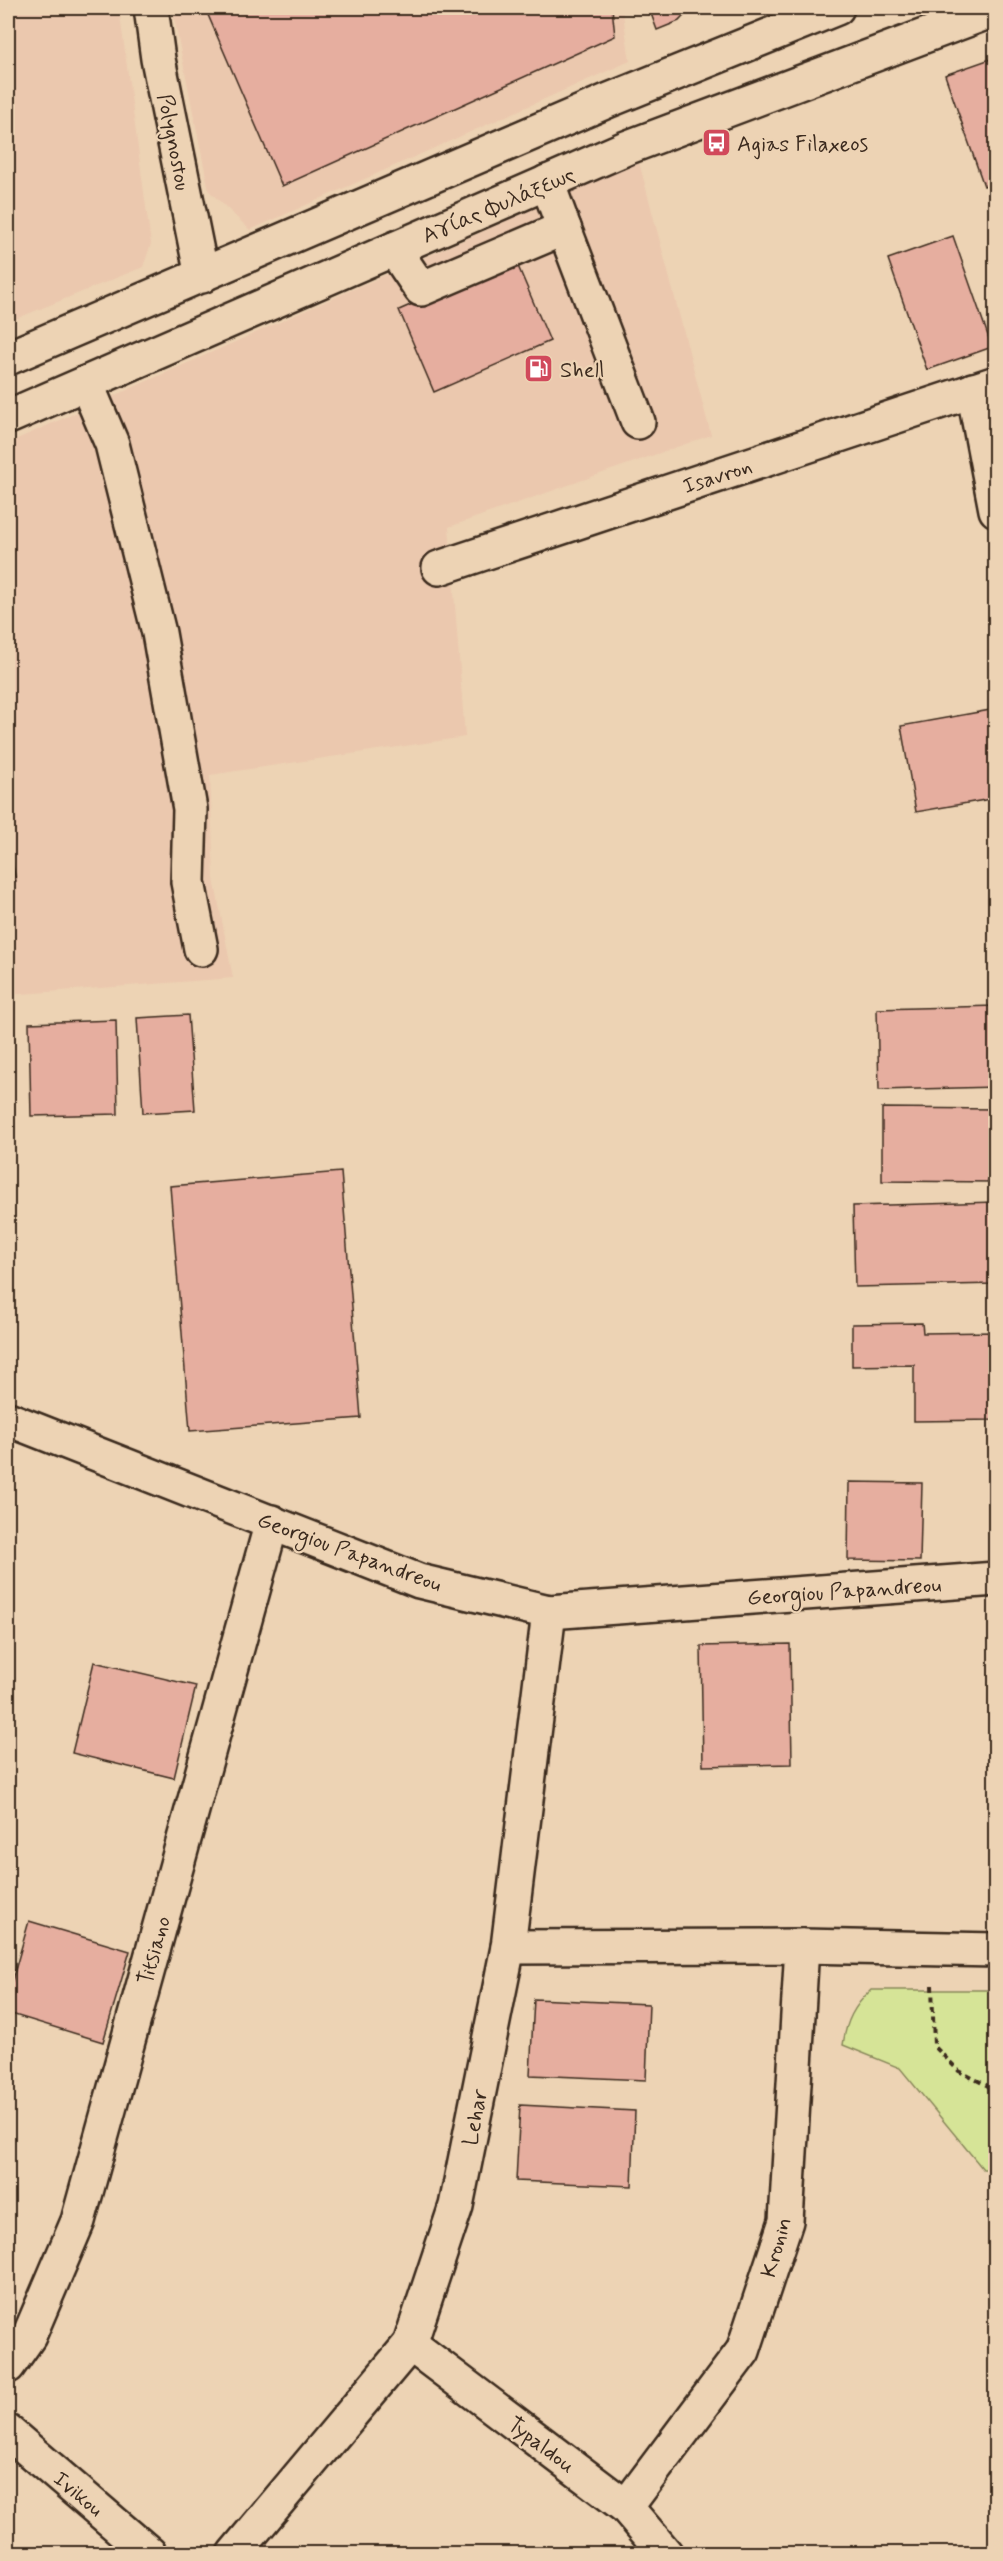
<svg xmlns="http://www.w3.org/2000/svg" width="1003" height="2561" font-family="Mynerve,sans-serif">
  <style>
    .built { fill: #ebc8ae }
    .green { fill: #d6e497; stroke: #88875a; stroke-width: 1.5 }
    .building { fill: #e6ae9f; stroke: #3b2a1e; stroke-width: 1.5 }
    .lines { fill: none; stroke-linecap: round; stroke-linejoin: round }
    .minor-casing { stroke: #3b2a1e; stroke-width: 38 }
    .major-casing { stroke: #3b2a1e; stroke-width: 38 }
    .path { stroke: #3b2a1e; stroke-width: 4; stroke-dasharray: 6 4.5; stroke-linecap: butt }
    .minor { stroke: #edd3b4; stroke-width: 33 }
    .major { stroke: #edd3b4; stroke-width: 33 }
    .labels { text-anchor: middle; stroke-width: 4.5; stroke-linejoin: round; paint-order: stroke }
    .street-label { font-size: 22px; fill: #3b2a1e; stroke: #edd3b4 }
    .poi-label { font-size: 22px; fill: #3b2a1e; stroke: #edd3b4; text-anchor: start }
  </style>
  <rect width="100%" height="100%" fill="#edd3b4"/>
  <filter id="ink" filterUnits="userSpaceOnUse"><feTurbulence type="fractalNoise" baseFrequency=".0167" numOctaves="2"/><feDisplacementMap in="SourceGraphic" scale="12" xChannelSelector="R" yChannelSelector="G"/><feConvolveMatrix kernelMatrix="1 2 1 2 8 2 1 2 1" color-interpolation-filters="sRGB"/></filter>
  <g filter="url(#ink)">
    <!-- built -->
    <g class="built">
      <path d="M 8,8 L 119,8 L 151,244 L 143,267 L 8,322 Z"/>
      <path d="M 172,8 L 622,8 L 630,61 L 250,230 L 209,191 Z"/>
      <path d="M 639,162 L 711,435 L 449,527 L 465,737 L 210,775 L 214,879 L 233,978 L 8,995 L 8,443 Z"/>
    </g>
    <!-- green -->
    <path class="green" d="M 871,1990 L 995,1990 L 995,2169 L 983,2169 L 900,2068 L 843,2045 C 846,2021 854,2006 871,1990 Z"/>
    <!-- building -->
    <g class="building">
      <path d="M 205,8 L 612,8 L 615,36 L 282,186 Z"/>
      <path d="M 649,8 L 691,8 L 679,21 L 657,30 Z"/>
      <path d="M 996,57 L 996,182 L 984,186 L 945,75 Z"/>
      <path d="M 953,236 L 992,347 L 927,370 L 888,259 Z"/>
      <path d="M 515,259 L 550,341 L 434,392 L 399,310 Z"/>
      <path d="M 996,709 L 996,798 L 916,812 L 901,726 Z"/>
      <path d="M 8,839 L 16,881 L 8,883 Z"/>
      <path d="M 996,1006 L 996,1087 L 879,1090 L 877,1009 Z"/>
      <path d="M 188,1015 L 195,1110 L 143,1113 L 137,1018 Z"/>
      <path d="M 116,1020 L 118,1114 L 31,1116 L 29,1023 Z"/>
      <path d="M 882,1108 L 996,1109 L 996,1182 L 882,1181 Z"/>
      <path d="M 341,1172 L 361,1418 L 190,1431 L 170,1186 Z"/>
      <path d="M 996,1202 L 996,1284 L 855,1287 L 853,1206 Z"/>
      <path d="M 922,1323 L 923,1333 L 996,1332 L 996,1420 L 914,1421 L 914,1365 L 852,1366 L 852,1324 Z"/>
      <path d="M 849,1482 L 922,1483 L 920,1561 L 848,1560 Z"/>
      <path d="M 790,1644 L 792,1764 L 703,1766 L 701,1646 Z"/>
      <path d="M 94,1662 L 196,1686 L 174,1778 L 72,1753 Z"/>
      <path d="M 29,1921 L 130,1951 L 103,2042 L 8,2013 L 8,1995 Z"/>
      <path d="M 534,1999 L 649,2004 L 646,2080 L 530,2075 Z"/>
      <path d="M 520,2105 L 635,2111 L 632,2186 L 516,2181 Z"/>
    </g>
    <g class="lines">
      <defs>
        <g id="minor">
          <path d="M 151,8 L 158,59 L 202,276"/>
          <path d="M 564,228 L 638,422"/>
          <path d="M 394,249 L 421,289 L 564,228 L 547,182"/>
          <path d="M 86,383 L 112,444 L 159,633 L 190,809 L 188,882 L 201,949"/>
          <path d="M 973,390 L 996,510"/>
          <path d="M 439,568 L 996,383"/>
          <path d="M 8,1419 L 419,1581 L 549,1612 L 996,1579"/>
          <path d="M 508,1947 L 802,1946 L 996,1950"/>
          <path d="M 410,2344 L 626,2507 L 666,2554"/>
          <path d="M 8,2366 L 29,2336 L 78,2221 L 272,1522"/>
          <path d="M 8,2432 L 150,2554"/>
          <path d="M 626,2507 L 743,2351 L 786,2221 L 802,1946"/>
          <path d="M 234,2554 L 410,2344 L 456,2206 L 508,1947 L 549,1612"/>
        </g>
        <g id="major">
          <path d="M 8,358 L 607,101 L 837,8"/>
          <path d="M 8,417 L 626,148 L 996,9"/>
        </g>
      </defs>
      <!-- minor casing -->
      <use href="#minor" class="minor-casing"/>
      <!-- major casing -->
      <use href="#major" class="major-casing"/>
      <!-- path -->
      <path class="path" d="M 932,1985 L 934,2046 L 959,2071 L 996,2090"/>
      <!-- minor -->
      <use href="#minor" class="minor"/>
      <!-- major -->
      <use href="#major" class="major"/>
    </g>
  </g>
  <!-- icons -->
  <defs>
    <symbol id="bus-square" viewBox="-11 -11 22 22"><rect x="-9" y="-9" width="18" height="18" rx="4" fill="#d1495b" stroke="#edd3b4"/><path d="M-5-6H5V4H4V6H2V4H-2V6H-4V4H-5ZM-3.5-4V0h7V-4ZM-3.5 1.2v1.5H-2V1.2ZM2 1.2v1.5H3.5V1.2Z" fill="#fff"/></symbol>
    <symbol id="fuel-square" viewBox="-11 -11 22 22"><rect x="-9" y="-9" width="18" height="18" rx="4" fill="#d1495b" stroke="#edd3b4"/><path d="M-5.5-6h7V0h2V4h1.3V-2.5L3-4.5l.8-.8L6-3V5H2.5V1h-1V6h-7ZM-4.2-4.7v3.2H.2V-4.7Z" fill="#fff"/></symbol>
  </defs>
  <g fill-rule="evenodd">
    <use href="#bus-square" x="700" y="126" width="33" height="33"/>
    <use href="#fuel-square" x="522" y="352" width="33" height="33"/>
  </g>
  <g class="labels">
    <!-- street labels -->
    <g class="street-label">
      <text transform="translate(175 142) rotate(79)" y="8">Polygnostou</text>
      <text transform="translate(498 204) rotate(-23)" y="8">Αγίας Φυλάξεως</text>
      <text transform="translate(717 475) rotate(-18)" y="8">Isavron</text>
      <text transform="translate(350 1551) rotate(20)" y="8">Georgiou Papandreou</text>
      <text transform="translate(844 1590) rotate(-4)" y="8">Georgiou Papandreou</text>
      <text transform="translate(153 1950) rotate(-74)" y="8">Titsiano</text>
      <text transform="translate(474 2117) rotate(-79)" y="8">Lehar</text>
      <text transform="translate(775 2247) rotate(-74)" y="8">Kronin</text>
      <text transform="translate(542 2444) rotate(37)" y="8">Typaldou</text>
      <text transform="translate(79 2493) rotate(40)" y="8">Ivikou</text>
    </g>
    <!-- poi labels -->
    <g class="poi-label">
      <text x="737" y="151">Agias Filaxeos</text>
      <text x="560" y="377">Shell</text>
    </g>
  </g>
  <!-- margin -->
  <rect width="1003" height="2561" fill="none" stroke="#edd3b4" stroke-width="30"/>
  <rect x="15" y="15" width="973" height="2531" fill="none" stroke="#3b2a1e" stroke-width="2" filter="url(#ink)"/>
</svg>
